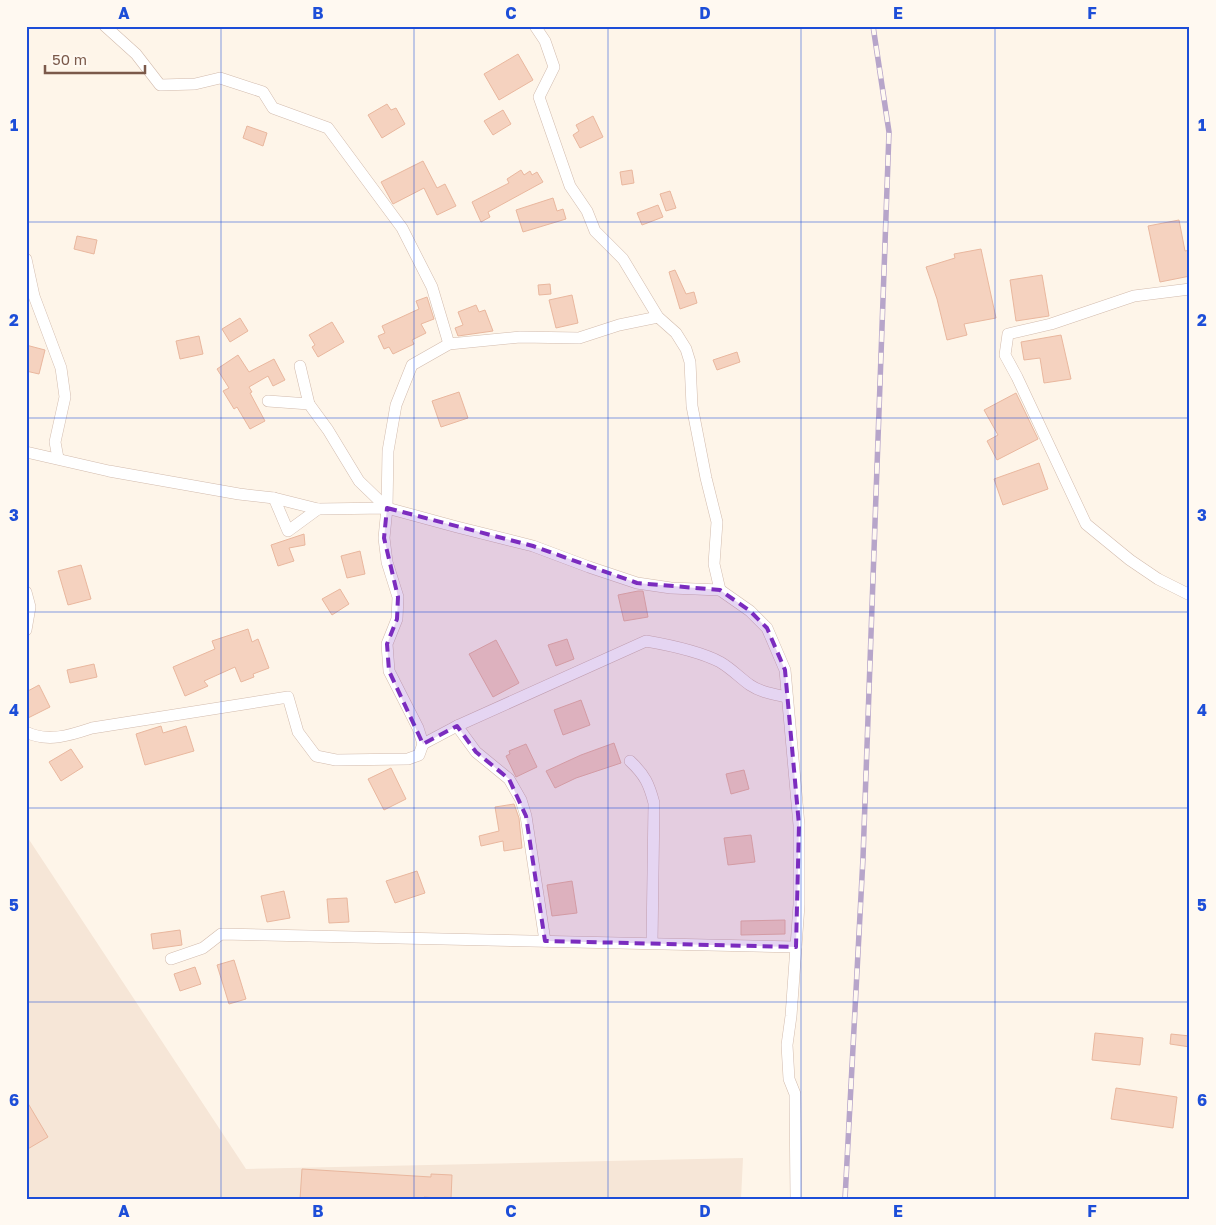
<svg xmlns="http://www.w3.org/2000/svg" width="1216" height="1225" font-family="'Golos Text',sans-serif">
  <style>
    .residential { fill: #f6e6d7 }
    .building { fill: #f5d2bf; stroke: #e9b79e }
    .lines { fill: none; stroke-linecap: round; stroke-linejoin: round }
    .street-casing { stroke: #d2bbad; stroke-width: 12 }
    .street { stroke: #fff; stroke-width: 11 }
    .rail-casing { stroke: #b7a5ca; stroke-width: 5.5 }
    .rail { stroke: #fff9f1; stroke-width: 4; stroke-dasharray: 11; stroke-linecap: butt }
    .marked { fill: #7b2cbf; fill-opacity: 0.2; stroke: #7b2cbf; stroke-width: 4; stroke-dasharray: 10 6; stroke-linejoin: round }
    .grid { fill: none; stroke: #1d4ed8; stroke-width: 1; stroke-opacity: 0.55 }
    .neatline { fill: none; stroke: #1d4ed8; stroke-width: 2 }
    .grid-label { font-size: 16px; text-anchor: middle; font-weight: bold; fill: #1d4ed8 }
  </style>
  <rect width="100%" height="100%" fill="#fef5e9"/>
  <!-- residential -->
  <path class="residential" d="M 26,835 L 246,1169 L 743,1158 L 741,1199 L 26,1199 Z"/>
  <!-- building -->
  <g class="building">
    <path d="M 518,54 L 533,80 L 499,100 L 484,74 Z"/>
    <path d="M 387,104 L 391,110 L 396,108 L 405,124 L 382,138 L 368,115 Z"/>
    <path d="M 503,110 L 511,124 L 493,135 L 484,121 Z"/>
    <path d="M 593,116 L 603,137 L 580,148 L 573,135 L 579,131 L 576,125 Z"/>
    <path d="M 247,126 L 267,133 L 263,146 L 243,138 Z"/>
    <path d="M 423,161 L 437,188 L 445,184 L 456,206 L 437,215 L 424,188 L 393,204 L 381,182 Z"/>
    <path d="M 521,170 L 524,175 L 530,171 L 532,175 L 537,172 L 543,182 L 488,212 L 490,217 L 481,222 L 472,202 L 509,183 L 507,179 Z"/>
    <path d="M 632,170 L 634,183 L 622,185 L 620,172 Z"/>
    <path d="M 670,191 L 676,208 L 666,211 L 660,194 Z"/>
    <path d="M 553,198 L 557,211 L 563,209 L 566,219 L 523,232 L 516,210 Z"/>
    <path d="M 658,205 L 663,217 L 642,225 L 637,213 Z"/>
    <path d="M 1179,220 L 1185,251 L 1190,250 L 1190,276 L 1160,282 L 1148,226 Z"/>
    <path d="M 77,236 L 97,240 L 94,254 L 74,249 Z"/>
    <path d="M 981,249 L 996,318 L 964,324 L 967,335 L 947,340 L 937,299 L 926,267 L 955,258 L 954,254 Z"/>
    <path d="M 675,270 L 686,294 L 694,292 L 697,303 L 680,309 L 669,272 Z"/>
    <path d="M 1042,275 L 1049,316 L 1016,321 L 1010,280 Z"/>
    <path d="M 550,284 L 551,294 L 539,295 L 538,285 Z"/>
    <path d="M 572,295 L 578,323 L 556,328 L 549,300 Z"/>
    <path d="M 427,297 L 434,319 L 421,324 L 426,333 L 412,340 L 414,344 L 393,354 L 389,347 L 384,349 L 378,336 L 385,333 L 382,326 L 419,309 L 416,301 Z"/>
    <path d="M 476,305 L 479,312 L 485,310 L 493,331 L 458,336 L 455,328 L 463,325 L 458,312 Z"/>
    <path d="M 240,318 L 248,331 L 230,342 L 222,329 Z"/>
    <path d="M 332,322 L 344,342 L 318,357 L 312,347 L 315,345 L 309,335 Z"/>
    <path d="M 1061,335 L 1071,379 L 1044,383 L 1040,358 L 1024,360 L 1021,342 Z"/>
    <path d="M 199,336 L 203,354 L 180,359 L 176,341 Z"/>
    <path d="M 26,345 L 45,350 L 39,374 L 26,371 Z"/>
    <path d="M 737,352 L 740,362 L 717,370 L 713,360 Z"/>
    <path d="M 238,355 L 249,372 L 274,359 L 285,380 L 273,386 L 268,376 L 249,387 L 252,392 L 250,393 L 265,421 L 250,429 L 237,407 L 234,409 L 223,391 L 229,388 L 217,369 Z"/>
    <path d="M 459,392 L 468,418 L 441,427 L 432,401 Z"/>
    <path d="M 1016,393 L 1038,439 L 997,460 L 987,441 L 998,435 L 984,410 Z"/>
    <path d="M 1039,463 L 1048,489 L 1003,505 L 994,479 Z"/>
    <path d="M 304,534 L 305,545 L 289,548 L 294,561 L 278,566 L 271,545 Z"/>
    <path d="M 360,551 L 365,574 L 347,578 L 341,556 Z"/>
    <path d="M 81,565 L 91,599 L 68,605 L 58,571 Z"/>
    <path d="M 340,589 L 349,604 L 332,615 L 322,599 Z"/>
    <path d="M 638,591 L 643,591 L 648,617 L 624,621 L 618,595 Z"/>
    <path d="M 248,629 L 252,642 L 258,639 L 269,668 L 253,674 L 254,677 L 241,682 L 235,667 L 204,681 L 208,686 L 185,696 L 173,667 L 215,649 L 212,641 Z"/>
    <path d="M 567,639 L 574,659 L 556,666 L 548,645 Z"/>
    <path d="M 496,640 L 519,683 L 493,697 L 469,654 Z"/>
    <path d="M 94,664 L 97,677 L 70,683 L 67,670 Z"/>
    <path d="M 39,685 L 50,707 L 26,719 L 26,692 Z"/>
    <path d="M 581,700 L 590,725 L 563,735 L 554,710 Z"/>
    <path d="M 161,726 L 163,733 L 186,726 L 194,751 L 145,765 L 136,734 Z"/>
    <path d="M 614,743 L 621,763 L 576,778 L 555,788 L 546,771 L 581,755 Z"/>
    <path d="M 526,744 L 537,767 L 516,777 L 506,756 L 510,754 L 509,751 Z"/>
    <path d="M 71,749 L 83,767 L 61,781 L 49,762 Z"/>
    <path d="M 391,768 L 406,799 L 384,810 L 368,779 Z"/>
    <path d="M 744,770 L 749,789 L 731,794 L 726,774 Z"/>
    <path d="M 514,804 L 519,818 L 522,848 L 504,851 L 503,841 L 481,846 L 479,836 L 499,831 L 495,807 Z"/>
    <path d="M 751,835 L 755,862 L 728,865 L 724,838 Z"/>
    <path d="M 417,871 L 425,893 L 395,903 L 386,881 Z"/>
    <path d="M 572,881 L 577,913 L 552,916 L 547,885 Z"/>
    <path d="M 284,891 L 290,918 L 267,922 L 261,896 Z"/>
    <path d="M 347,898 L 349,922 L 329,923 L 327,899 Z"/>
    <path d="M 785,920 L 785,934 L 741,935 L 741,921 Z"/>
    <path d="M 180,930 L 182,945 L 153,949 L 151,934 Z"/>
    <path d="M 234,960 L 246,999 L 229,1004 L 217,965 Z"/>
    <path d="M 195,967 L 201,984 L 180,991 L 174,974 Z"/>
    <path d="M 1095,1033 L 1143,1038 L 1140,1065 L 1092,1060 Z"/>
    <path d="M 1171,1034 L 1190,1036 L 1190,1047 L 1170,1044 Z"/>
    <path d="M 1116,1088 L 1177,1097 L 1173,1128 L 1111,1119 Z"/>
    <path d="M 26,1100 L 48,1137 L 26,1150 Z"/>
    <path d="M 302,1169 L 431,1177 L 431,1174 L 452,1175 L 451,1199 L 424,1197 L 424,1199 L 300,1199 Z"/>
  </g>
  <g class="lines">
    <defs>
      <g id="street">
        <path d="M 105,26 L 136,54 L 160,85 L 195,84 L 220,78 L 263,92 L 273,108 L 328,128 L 402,228 L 432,287 L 449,344"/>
        <path d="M 535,26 L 545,41 L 554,67 L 539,97 L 570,186 L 587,211 L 595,231 L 623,259 L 658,317 L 676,333 L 686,349 L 690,362 L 692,406 L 706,478 L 717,522 L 714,564 L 720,590"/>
        <path d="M 26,259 L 34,296 L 61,368 L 65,397 L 55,442 L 58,458"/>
        <path d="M 1190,289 L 1134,296 L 1051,324 L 1008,334 L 1005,355 L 1017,377 L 1086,524 L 1130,560 L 1158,579 L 1190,595"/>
        <path d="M 300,366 L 309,404"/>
        <path d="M 268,401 L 309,404 L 328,430 L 359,481 L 387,508"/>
        <path d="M 26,452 L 109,471 L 239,494 L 274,498 L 318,509 L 387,508 L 457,527 L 533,546 L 589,567 L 637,583 L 671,588 L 720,590 L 750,611 L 767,628 L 785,670 L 799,825 L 799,905 L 791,1016 L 787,1045 L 789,1079 L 795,1094 L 796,1199"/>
        <path d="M 274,498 L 288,531 L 318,509"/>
        <path d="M 26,592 L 30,607 L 26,630"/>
        <path d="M 457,726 L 646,641 C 669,645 699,651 720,662 C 732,669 740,678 750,685 C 762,693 774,694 787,697"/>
        <path d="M 26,732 C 48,743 71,735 92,728 L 288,697 L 298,732 L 316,756 L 336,760 L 408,759 L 419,755 L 423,744 L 418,728 L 389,671 L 387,644 L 397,619 L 398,597 L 387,562 L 384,538 L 387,508 L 388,451 L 396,405 L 412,365 L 449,344 L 520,337 L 579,338 L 619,325 L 658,317"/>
        <path d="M 423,744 L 457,726 L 476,752 L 509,779 L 521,800 L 526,816 L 545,941"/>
        <path d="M 630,761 C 645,775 649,784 654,803 L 652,943"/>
        <path d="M 171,959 L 203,948 L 221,934 L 796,947"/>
      </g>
    </defs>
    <!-- street casing -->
    <use href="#street" class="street-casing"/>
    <!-- street -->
    <use href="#street" class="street"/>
    <defs>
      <path id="rail" d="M 845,1199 L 863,858 L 889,132 L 873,26"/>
    </defs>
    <!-- rail casing -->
    <use href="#rail" class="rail-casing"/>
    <!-- rail -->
    <use href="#rail" class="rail"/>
  </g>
  <!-- marked area -->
  <path class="marked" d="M 387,508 L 533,546 L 637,583 L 720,590 L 750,611 L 767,628 L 785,670 L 799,825 L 796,947 L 545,941 L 526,816 L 509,779 L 476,752 L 457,726 L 423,744 L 389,671 L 387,644 L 397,619 L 398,597 L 384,538 Z"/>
  <!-- grid -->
  <path class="grid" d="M 221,26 L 221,1199M 414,26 L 414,1199M 608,26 L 608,1199M 801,26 L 801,1199M 995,26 L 995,1199M 26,222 L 1190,222M 26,418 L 1190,418M 26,612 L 1190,612M 26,808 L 1190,808M 26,1002 L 1190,1002"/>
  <!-- border -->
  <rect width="1216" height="1225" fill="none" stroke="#fff9f1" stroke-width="55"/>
  <!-- scale -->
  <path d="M45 65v8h100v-8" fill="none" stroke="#7b594a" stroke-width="2.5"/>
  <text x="52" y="65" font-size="15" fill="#7b594a" stroke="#fff9f1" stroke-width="4" paint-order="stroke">50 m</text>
  <rect x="28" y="28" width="1160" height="1170" class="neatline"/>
  <g class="grid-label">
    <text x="124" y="19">A</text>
    <text x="318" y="19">B</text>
    <text x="511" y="19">C</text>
    <text x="705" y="19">D</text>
    <text x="898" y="19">E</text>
    <text x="1092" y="19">F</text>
    <text x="14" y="131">1</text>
    <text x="1202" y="131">1</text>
    <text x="14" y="326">2</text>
    <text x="1202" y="326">2</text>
    <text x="14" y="521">3</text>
    <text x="1202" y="521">3</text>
    <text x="14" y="716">4</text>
    <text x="1202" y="716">4</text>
    <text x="14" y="911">5</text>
    <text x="1202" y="911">5</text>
    <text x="14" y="1106">6</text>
    <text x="1202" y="1106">6</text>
    <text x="124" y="1217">A</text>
    <text x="318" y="1217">B</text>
    <text x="511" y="1217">C</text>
    <text x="705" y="1217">D</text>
    <text x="898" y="1217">E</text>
    <text x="1092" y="1217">F</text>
  </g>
</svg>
